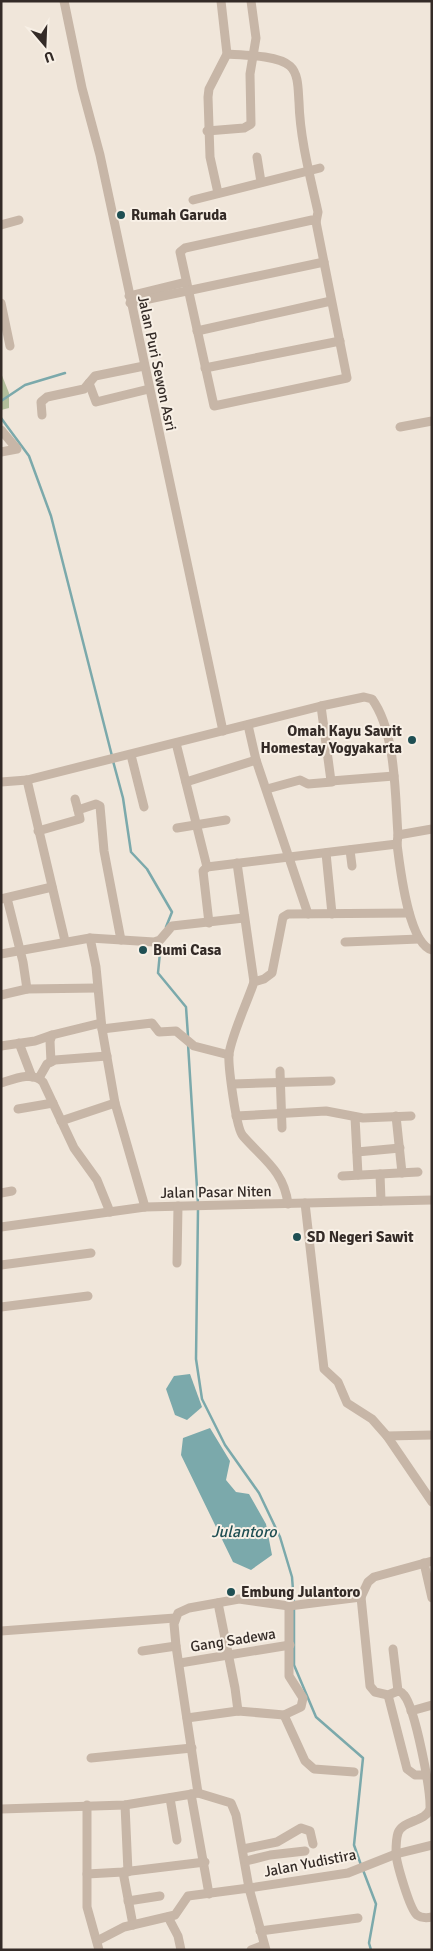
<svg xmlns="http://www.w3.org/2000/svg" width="433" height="1951" font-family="Signika,sans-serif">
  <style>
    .green { fill: #b2be9b }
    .water { fill: #7ba9ab }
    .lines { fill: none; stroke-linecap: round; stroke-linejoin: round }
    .stream { stroke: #7ba9ab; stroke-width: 2.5 }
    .minor { stroke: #c7b6a7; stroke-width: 9 }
    .poi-dot { fill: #1f4f53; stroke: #f8f0e6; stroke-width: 2 }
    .labels { text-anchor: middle; stroke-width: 4; stroke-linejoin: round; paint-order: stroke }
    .poi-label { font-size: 15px; font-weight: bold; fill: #342b27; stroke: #f8f0e6; text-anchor: start }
    .street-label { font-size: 15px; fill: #342b27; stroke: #f8f0e6 }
    .water-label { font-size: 16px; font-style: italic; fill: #1f4f53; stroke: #f8f0e6 }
  </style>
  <rect width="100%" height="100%" fill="#f0e6da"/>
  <!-- green -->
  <path class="green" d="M 1,373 L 9,393 L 9,408 L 1,410 Z"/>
  <!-- water -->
  <g class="water">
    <path d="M 190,1374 L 202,1407 L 187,1420 L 175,1415 L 166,1389 L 174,1376 Z"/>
    <path d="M 210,1428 L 230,1461 L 226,1480 L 236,1492 L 249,1494 L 266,1524 L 272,1555 L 251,1570 L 233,1562 L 181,1455 L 183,1438 Z"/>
  </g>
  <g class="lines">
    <!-- stream -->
    <g class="stream">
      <path d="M 1,401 L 25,385 L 65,373"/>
      <path d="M 1,418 L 29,456 L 51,516 L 112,756"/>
      <path d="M 113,761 L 123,798 L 131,852 L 147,869 L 172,912 L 166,927"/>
      <path d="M 161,942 L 158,973 L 186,1007 L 188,1036"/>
      <path d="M 188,1044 L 198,1204"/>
      <path d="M 198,1209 L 196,1359 L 202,1399 L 225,1445 L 259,1493 L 280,1537 L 292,1577 L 294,1603"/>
      <path d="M 294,1608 L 294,1665 L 316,1717 L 363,1758 L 354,1845 L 361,1865"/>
      <path d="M 363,1870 L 376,1904 L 369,1943 L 371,1950"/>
    </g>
    <!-- minor -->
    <g class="minor">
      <path d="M 64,1 L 82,88 L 100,155 L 223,731"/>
      <path d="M 227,54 C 243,55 278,55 290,66 C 299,74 298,91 299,102 C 300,139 310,176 318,212 L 316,222"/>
      <path d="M 207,131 L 244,128 L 251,124 L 250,74 L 256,38 L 251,1"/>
      <path d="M 257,157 L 261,182"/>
      <path d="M 218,193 L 210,157 L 208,97 L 209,89 L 227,54 L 221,1"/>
      <path d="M 193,200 L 320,168"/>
      <path d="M 312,220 L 316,222 L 347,378 L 214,406 L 180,252 L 185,248 Z"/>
      <path d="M 1,225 L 19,220"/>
      <path d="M 129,296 L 186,282"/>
      <path d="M 1,303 L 10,346"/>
      <path d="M 130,303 L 324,262"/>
      <path d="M 197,331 L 331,301"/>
      <path d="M 205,368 L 340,341"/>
      <path d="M 89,383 L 96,402 L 149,389"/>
      <path d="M 42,415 L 41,402 L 47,397 L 84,389 L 95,376 L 144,366"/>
      <path d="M 400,427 L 432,421"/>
      <path d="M 1,430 L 17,449 L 1,452"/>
      <path d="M 321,706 L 331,781 L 394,776"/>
      <path d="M 176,743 L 207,867 L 397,844"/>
      <path d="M 131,755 L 144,807"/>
      <path d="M 256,760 L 308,914"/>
      <path d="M 27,780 L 65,941"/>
      <path d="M 1,782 L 27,780 L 321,706 L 364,697 L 372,699 C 396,732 395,794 398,835 L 397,844 C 400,867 408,943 432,950"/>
      <path d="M 186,782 L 256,760 L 248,725"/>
      <path d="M 267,789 L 300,780 L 308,784 L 332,782"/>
      <path d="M 75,799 L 78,810"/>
      <path d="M 177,828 L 226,820"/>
      <path d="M 38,831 L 80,819 L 78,810 L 96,804 L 100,806 L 104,851 L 121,940"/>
      <path d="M 398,835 L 432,829"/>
      <path d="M 350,850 L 352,866"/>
      <path d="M 326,853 L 332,914"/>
      <path d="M 237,863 L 254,982"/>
      <path d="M 207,867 L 203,871 L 209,923"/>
      <path d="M 7,898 L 23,962 L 27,989"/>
      <path d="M 1,899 L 52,887"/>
      <path d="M 90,938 L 96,967 L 102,1029 L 115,1103 L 145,1207"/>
      <path d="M 345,942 L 419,939"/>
      <path d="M 1,954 L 90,938 L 154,942 L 160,940 L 172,926 L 244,918"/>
      <path d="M 1,995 L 27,989 L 97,988"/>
      <path d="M 102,1029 L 152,1023 L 159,1032 L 176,1031 L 194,1046 L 229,1055"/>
      <path d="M 19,1043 L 32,1077"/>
      <path d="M 1,1046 L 35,1041 L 52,1035"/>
      <path d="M 51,1062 L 50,1041 L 52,1035 L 101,1023"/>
      <path d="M 280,1071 L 282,1128"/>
      <path d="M 39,1078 L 47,1064 L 55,1060 L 107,1056"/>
      <path d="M 1,1083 C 14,1079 33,1071 43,1082 L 74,1148 L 97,1180 L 110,1212"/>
      <path d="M 233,1084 L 331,1081"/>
      <path d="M 18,1109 L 53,1103"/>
      <path d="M 236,1116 L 326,1111 L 363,1118 L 411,1116"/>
      <path d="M 396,1116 L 402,1173"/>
      <path d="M 355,1117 L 358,1175"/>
      <path d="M 61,1121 L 115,1103"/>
      <path d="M 357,1152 L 400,1148"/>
      <path d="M 380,1174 L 381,1201"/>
      <path d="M 342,1176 L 418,1172"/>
      <path d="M 1,1193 L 12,1191"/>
      <path d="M 305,1203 L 324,1369 L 338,1382 L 347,1403 L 372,1419 L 387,1436 L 432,1502"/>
      <path d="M 288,1204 C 284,1171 263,1159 243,1136 C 236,1129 228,1065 229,1054 C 232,1034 247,1003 254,982 L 264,979 L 272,973 L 283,917 L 288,914 L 409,913"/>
      <path d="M 1,1227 L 145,1207 L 432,1200"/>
      <path d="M 177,1263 L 178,1206"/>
      <path d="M 1,1265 L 91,1253"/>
      <path d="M 1,1307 L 88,1296"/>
      <path d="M 387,1436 L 432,1435"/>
      <path d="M 424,1563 L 432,1598"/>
      <path d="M 361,1597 L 370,1686 L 375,1692 L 388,1695 L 398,1691 C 401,1692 402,1692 404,1695 C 415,1708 431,1790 430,1809 C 425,1822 403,1820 398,1833 C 396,1839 396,1847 396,1853 C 396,1862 410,1910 417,1915 C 421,1918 427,1918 432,1917"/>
      <path d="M 218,1603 L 235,1688 L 238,1711"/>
      <path d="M 1,1631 L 175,1618"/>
      <path d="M 393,1649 L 398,1691"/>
      <path d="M 142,1651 L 176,1646"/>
      <path d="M 180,1663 L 290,1645"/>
      <path d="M 388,1695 L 407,1769 L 415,1775 L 426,1775"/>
      <path d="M 411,1711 L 432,1705"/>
      <path d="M 284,1715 L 305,1761 L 314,1769 L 354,1772"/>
      <path d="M 187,1718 L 238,1711 L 284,1715 L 301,1707 L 303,1698 L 289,1676 L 289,1606"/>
      <path d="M 91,1758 L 192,1748"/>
      <path d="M 198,1793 L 176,1646 L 174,1624 L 178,1613 L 189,1608 L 239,1599 L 289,1606 L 361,1597 L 368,1582 L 374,1577 L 432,1561"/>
      <path d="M 191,1794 L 209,1894"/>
      <path d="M 170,1798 L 177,1840"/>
      <path d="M 87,1805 L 87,1907 L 99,1950"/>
      <path d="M 125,1805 L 128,1872"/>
      <path d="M 1,1809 L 125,1805 L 198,1793 L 231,1803 L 236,1815 L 249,1888 L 348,1873 L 396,1854 L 432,1845"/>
      <path d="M 243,1849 L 277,1842 L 301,1828 L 310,1831 L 313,1844"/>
      <path d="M 246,1861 L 270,1855 L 305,1851"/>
      <path d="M 123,1872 L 133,1925"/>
      <path d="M 87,1874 L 123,1872 L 205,1862"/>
      <path d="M 128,1901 L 160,1896"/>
      <path d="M 168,1917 L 178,1936 L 181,1950"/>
      <path d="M 260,1931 L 358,1918"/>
      <path d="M 97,1941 L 124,1927 L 175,1915 L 188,1896 L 249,1888 L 266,1950"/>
      <path d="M 251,1950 L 264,1945"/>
    </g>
  </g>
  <!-- markers -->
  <g class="poi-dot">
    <circle cx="121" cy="215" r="5"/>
    <circle cx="412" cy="740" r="5"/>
    <circle cx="143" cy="950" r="5"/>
    <circle cx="297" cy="1237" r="5"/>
    <circle cx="231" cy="1592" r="5"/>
  </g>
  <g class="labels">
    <!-- poi labels -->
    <g class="poi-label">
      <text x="131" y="220">Rumah Garuda</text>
      <text x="402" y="736" text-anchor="end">Omah Kayu Sawit<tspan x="402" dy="17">Homestay Yogyakarta</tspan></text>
      <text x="153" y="955">Bumi Casa</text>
      <text x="307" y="1242">SD Negeri Sawit</text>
      <text x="241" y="1597">Embung Julantoro</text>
    </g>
    <!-- street labels -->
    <g class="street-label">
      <text transform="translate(157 363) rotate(78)" y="5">Jalan Puri Sewon Asri</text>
      <text transform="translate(216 1192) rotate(-1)" y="5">Jalan Pasar Niten</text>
      <text transform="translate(233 1640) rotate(-9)" y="5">Gang Sadewa</text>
      <text transform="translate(310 1863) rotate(-11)" y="5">Jalan Yudistira</text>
    </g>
    <!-- water labels -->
    <g class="water-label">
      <text x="244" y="1537">Julantoro</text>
    </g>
  </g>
  <!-- border -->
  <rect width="433" height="1951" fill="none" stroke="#342b27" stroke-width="5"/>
  <!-- north arrow -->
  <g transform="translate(45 45) rotate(161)" stroke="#f8f0e6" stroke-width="4" paint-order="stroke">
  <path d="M0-4L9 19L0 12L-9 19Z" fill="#342b27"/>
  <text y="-8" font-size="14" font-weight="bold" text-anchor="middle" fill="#342b27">U</text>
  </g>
</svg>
